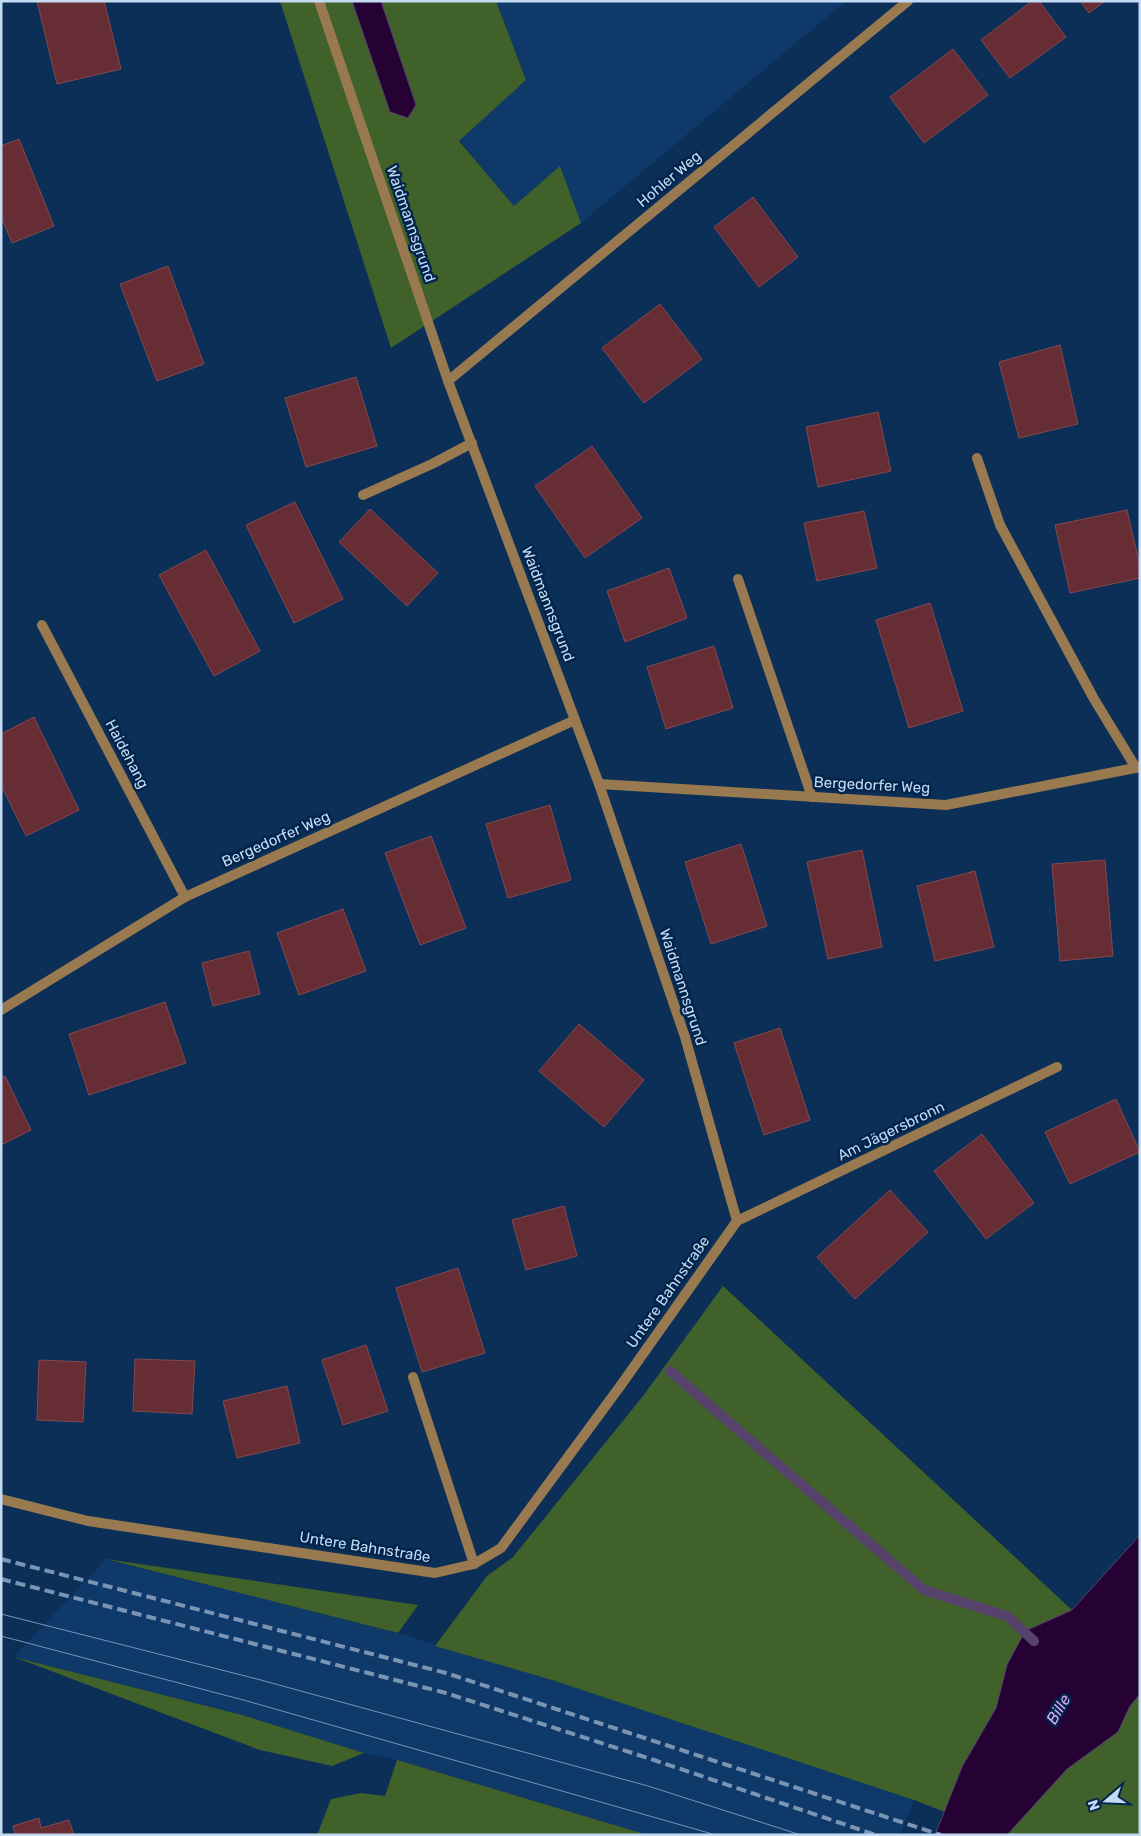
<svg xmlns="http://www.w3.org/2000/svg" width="1141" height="1836" font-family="Rubik,sans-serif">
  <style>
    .built { fill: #0f3968 }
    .green { fill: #406129 }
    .water { fill: #260134; stroke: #56426d }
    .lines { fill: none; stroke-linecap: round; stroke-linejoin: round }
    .stream { stroke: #56426d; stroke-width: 10 }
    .building { fill: #662d34; stroke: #85484f }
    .lane { stroke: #99794f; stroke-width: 10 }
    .street { stroke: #99794f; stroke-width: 10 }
    .tram { stroke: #7a95b4; stroke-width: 1 }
    .rail { stroke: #7a95b4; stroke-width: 4; stroke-dasharray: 10 5; stroke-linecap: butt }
    .labels { text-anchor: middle; stroke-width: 5; stroke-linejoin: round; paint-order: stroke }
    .street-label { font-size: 15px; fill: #c5daf3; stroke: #01254c }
    .water-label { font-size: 16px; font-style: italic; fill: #dea8fa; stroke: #01254c }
  </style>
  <rect width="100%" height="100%" fill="#0b2f57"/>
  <!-- built -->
  <g class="built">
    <path d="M 496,1 L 846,1 L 581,223 L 560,167 L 514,206 L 459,140 L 526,80 Z"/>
    <path d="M 106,1559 L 398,1633 L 552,1680 L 914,1800 L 900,1835 L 648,1835 L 397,1760 L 364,1753 L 242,1715 L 14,1657 Z"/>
  </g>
  <!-- green -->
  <g class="green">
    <path d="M 280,1 L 352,1 L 390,111 L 416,104 L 381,1 L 496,1 L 526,80 L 459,141 L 514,206 L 560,166 L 581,223 L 391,348 Z"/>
    <path d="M 723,1286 L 1072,1610 L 1025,1631 L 1007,1665 L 996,1708 L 962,1767 L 945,1812 L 914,1800 L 552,1680 L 435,1646 L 487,1576 L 513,1557 L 643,1396 Z"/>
    <path d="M 106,1559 L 418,1605 L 398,1633 Z"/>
    <path d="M 14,1657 L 242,1715 L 364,1753 L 332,1766 L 260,1750 Z"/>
    <path d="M 1140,1694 L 1140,1835 L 1007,1835 L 1067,1769 L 1118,1732 L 1130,1706 Z"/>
    <path d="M 397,1760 L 648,1835 L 317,1835 L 331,1799 L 361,1793 L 385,1796 Z"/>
  </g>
  <!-- water -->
  <g class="water">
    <path d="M 352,1 L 381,1 L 416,105 L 408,118 L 390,112 Z"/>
    <path d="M 1140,1535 L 1140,1694 L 1130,1706 L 1118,1732 L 1067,1769 L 1007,1835 L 935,1835 L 962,1767 L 996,1708 L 1007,1665 L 1025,1631 L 1072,1610 Z"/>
  </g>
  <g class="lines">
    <!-- stream -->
    <path class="stream" d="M 670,1371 L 924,1590 L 1007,1616 L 1034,1641"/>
  </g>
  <!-- building -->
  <g class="building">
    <path d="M 37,1 L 104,1 L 121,69 L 57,84 Z"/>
    <path d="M 1032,1 L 1039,1 L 1066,37 L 1010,78 L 981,40 Z"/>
    <path d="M 1080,1 L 1105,1 L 1089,13 Z"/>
    <path d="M 953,49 L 988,95 L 924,143 L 890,97 Z"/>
    <path d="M 19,139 L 54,226 L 12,243 L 1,216 L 1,146 Z"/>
    <path d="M 753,197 L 798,257 L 759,287 L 714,227 Z"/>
    <path d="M 168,266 L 204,364 L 157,381 L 120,284 Z"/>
    <path d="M 660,304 L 702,359 L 644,403 L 602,348 Z"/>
    <path d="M 1060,345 L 1078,424 L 1019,438 L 999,362 Z"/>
    <path d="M 356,377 L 377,446 L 306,467 L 285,398 Z"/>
    <path d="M 878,412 L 891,471 L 818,487 L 806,427 Z"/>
    <path d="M 592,446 L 642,518 L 585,558 L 535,486 Z"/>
    <path d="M 295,502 L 343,599 L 294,623 L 246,525 Z"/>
    <path d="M 370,509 L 438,573 L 407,606 L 339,542 Z"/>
    <path d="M 1127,510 L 1140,566 L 1140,578 L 1070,593 L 1055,525 Z"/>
    <path d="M 864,511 L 877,568 L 817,581 L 804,523 Z"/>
    <path d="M 206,550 L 260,651 L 214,676 L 159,575 Z"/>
    <path d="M 669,568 L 687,618 L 625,642 L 607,591 Z"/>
    <path d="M 930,603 L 963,711 L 909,728 L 876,620 Z"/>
    <path d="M 714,646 L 733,708 L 666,729 L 647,667 Z"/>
    <path d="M 34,717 L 79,810 L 26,836 L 1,785 L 1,734 Z"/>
    <path d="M 550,805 L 571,880 L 508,898 L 486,824 Z"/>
    <path d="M 431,836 L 466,928 L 420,945 L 385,853 Z"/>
    <path d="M 741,844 L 767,926 L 711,944 L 685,862 Z"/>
    <path d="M 862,850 L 882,947 L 828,959 L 807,862 Z"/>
    <path d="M 1105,860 L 1113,956 L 1060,961 L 1052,864 Z"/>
    <path d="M 975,871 L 994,947 L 935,961 L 917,886 Z"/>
    <path d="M 343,909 L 366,971 L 299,995 L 277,933 Z"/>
    <path d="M 249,951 L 260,994 L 213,1006 L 202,963 Z"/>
    <path d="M 165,1002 L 186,1063 L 89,1095 L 69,1034 Z"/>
    <path d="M 579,1024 L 644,1080 L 604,1127 L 539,1071 Z"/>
    <path d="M 780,1028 L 810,1120 L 764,1135 L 734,1043 Z"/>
    <path d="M 5,1076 L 31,1130 L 1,1145 L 1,1078 Z"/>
    <path d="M 1116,1099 L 1140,1152 L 1070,1184 L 1045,1132 Z"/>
    <path d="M 982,1134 L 1034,1203 L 986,1239 L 934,1171 Z"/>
    <path d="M 890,1190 L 928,1232 L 855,1299 L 817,1257 Z"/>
    <path d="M 564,1206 L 577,1256 L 526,1270 L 512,1220 Z"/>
    <path d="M 458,1268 L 485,1353 L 422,1372 L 396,1288 Z"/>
    <path d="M 366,1345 L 388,1411 L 343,1425 L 322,1360 Z"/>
    <path d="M 135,1359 L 195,1361 L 192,1414 L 133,1411 Z"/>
    <path d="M 39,1360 L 86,1362 L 83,1422 L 37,1420 Z"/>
    <path d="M 287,1386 L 300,1443 L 237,1458 L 223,1401 Z"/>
    <path d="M 39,1818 L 41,1828 L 69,1820 L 74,1835 L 15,1835 L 13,1826 Z"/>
  </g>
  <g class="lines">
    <!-- lane -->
    <g class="lane">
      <path d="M 977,458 L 1000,525 L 1094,699 L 1136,768"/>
      <path d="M 363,495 L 432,464 L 472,443"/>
      <path d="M 738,579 L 812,797"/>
      <path d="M 413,1377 L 474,1564"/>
    </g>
    <!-- street -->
    <g class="street">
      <path d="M 319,1 L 448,381 L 599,784 L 685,1037 L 737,1221"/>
      <path d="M 448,381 L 908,1"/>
      <path d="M 42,625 L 185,897"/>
      <path d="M 599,784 L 946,805 L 1140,767"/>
      <path d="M 1,1010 L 185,897 L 575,720"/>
      <path d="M 1,1499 L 88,1521 L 435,1573 L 474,1564 L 501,1548 L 621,1385 L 737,1221 L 1057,1067"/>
    </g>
    <!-- tram -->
    <g class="tram">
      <path d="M 1,1614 L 257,1679 L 648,1786 L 801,1835"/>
      <path d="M 1,1636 L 247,1701 L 716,1835"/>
    </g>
    <!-- rail -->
    <g class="rail">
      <path d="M 1,1559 L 446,1673 L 941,1835"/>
      <path d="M 1,1579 L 446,1693 L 654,1760 L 876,1835"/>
    </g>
  </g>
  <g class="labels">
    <!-- street labels -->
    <g class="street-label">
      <text transform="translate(669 179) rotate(-40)" y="5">Hohler Weg</text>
      <text transform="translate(411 224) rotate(71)" y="5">Waidmannsgrund</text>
      <text transform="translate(548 604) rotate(69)" y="5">Waidmannsgrund</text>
      <text transform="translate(127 754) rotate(62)" y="5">Haidehang</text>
      <text transform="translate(872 785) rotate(3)" y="5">Bergedorfer Weg</text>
      <text transform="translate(276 839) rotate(-24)" y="5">Bergedorfer Weg</text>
      <text transform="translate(683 987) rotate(72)" y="5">Waidmannsgrund</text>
      <text transform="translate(891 1131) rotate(-26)" y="5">Am Jägersbronn</text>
      <text transform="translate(668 1292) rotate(-55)" y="5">Untere Bahnstraße</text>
      <text transform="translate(365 1547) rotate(9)" y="5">Untere Bahnstraße</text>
    </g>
    <!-- water labels -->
    <g class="water-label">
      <text transform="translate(1058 1709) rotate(-59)" y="6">Bille</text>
    </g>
  </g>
  <!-- border -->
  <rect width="1141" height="1836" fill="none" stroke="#c5daf3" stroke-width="5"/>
  <!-- north arrow -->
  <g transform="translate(1106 1801) rotate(251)" stroke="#01254c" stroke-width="4" paint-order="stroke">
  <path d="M0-4L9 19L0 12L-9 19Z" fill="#c5daf3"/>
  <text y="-8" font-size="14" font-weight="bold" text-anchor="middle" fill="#c5daf3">N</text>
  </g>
</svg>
